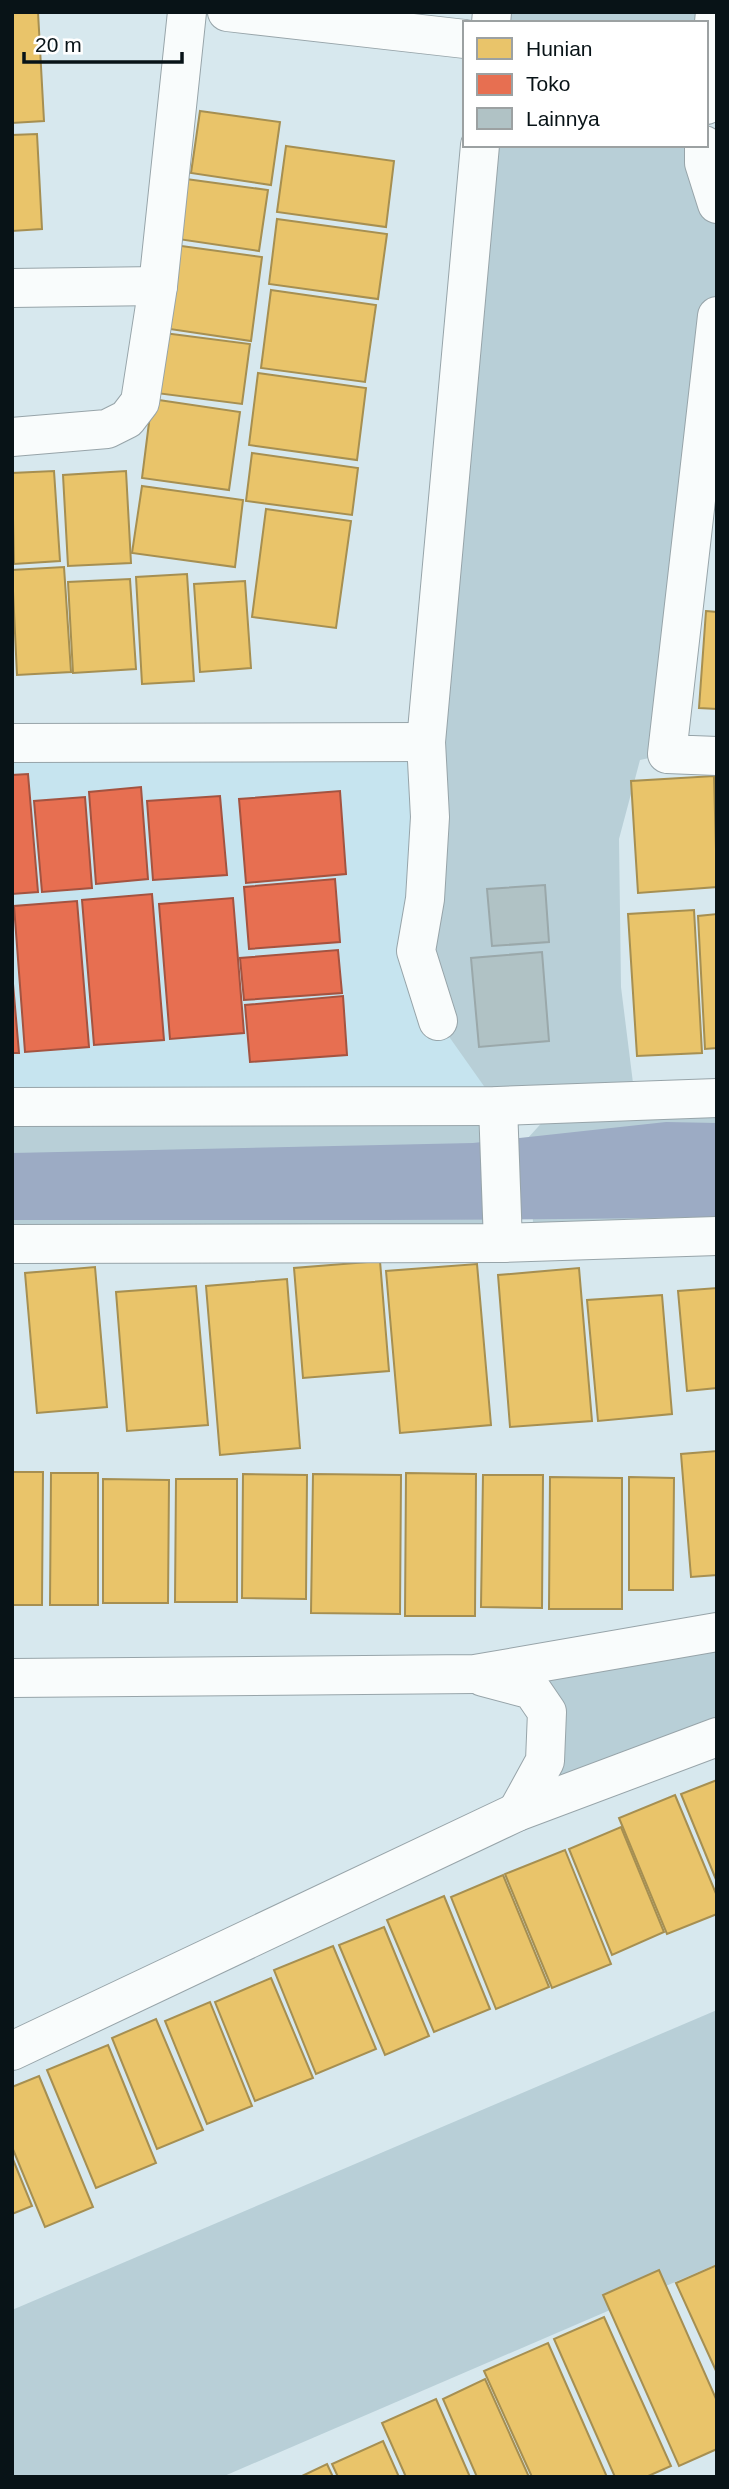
<svg xmlns="http://www.w3.org/2000/svg" width="729" height="2489" font-family="Helvetica,sans-serif">
  <style>
    .built { fill: #c6e4ef }
    .green { fill: #b8cfd7 }
    .water { fill: #9cabc4 }
    .homes { fill: #e9c46a; stroke: #a68f51; stroke-width: 2 }
    .shops { fill: #e76f51; stroke: #a45340; stroke-width: 2 }
    .building { fill: #b0c2c5; stroke: #9aa8aa; stroke-width: 2 }
    .lines { fill: none; stroke-linecap: round; stroke-linejoin: round }
    .minor-casing { stroke: #97a4a9; stroke-width: 40 }
    .minor { stroke: #f9fcfc; stroke-width: 38 }
  </style>
  <rect width="100%" height="100%" fill="#d7e8ee"/>
  <!-- built -->
  <path class="built" d="M 426,742 L 498,1106 L 12,1107 L 12,743 Z"/>
  <!-- green -->
  <g class="green">
    <path d="M 494,12 L 715,12 L 706,23 L 493,23 Z"/>
    <path d="M 482,145 L 705,145 L 717,204 L 717,316 L 667,754 L 640,760 L 619,839 L 621,987 L 635,1099 L 717,1098 L 717,1236 L 539,1230 L 533,1222 L 527,1139 L 558,1105 L 498,1106 L 503,1243 L 12,1244 L 12,1107 L 498,1106 L 438,1021 L 427,986 Z"/>
    <path d="M 717,1632 L 717,1737 L 517,1812 L 547,1712 L 475,1674 Z"/>
    <path d="M 717,2010 L 717,2264 L 222,2477 L 12,2477 L 12,2310 Z"/>
  </g>
  <!-- water -->
  <path class="water" d="M 666,1122 L 717,1123 L 717,1217 C 482,1221 247,1220 12,1220 L 12,1153 L 473,1143 Z"/>
  <!-- homes -->
  <g class="homes">
    <path d="M 12,12 L 38,12 L 44,121 L 12,123 Z"/>
    <path d="M 200,111 L 280,122 L 271,185 L 191,173 Z"/>
    <path d="M 37,134 L 42,229 L 12,231 L 12,135 Z"/>
    <path d="M 286,146 L 394,161 L 386,227 L 277,212 Z"/>
    <path d="M 186,179 L 268,190 L 259,251 L 178,239 Z"/>
    <path d="M 277,219 L 387,234 L 378,299 L 269,284 Z"/>
    <path d="M 174,245 L 262,257 L 251,341 L 163,328 Z"/>
    <path d="M 271,290 L 376,305 L 365,382 L 261,368 Z"/>
    <path d="M 164,333 L 250,344 L 242,404 L 156,393 Z"/>
    <path d="M 258,373 L 366,388 L 357,460 L 249,445 Z"/>
    <path d="M 152,399 L 240,412 L 229,490 L 142,478 Z"/>
    <path d="M 252,453 L 358,468 L 352,515 L 246,501 Z"/>
    <path d="M 54,471 L 60,561 L 14,564 L 12,473 Z"/>
    <path d="M 126,471 L 131,563 L 68,566 L 63,475 Z"/>
    <path d="M 142,486 L 243,500 L 235,567 L 132,553 Z"/>
    <path d="M 266,509 L 351,521 L 336,628 L 252,617 Z"/>
    <path d="M 64,567 L 71,672 L 17,675 L 12,570 Z"/>
    <path d="M 187,574 L 194,681 L 142,684 L 136,577 Z"/>
    <path d="M 130,579 L 136,669 L 73,673 L 68,582 Z"/>
    <path d="M 245,581 L 251,668 L 200,672 L 194,584 Z"/>
    <path d="M 706,611 L 717,612 L 717,709 L 699,708 Z"/>
    <path d="M 714,776 L 717,887 L 638,893 L 631,781 Z"/>
    <path d="M 694,910 L 702,1053 L 637,1056 L 628,914 Z"/>
    <path d="M 717,914 L 717,1048 L 705,1049 L 698,916 Z"/>
    <path d="M 380,1261 L 389,1371 L 303,1378 L 294,1268 Z"/>
    <path d="M 477,1264 L 491,1425 L 400,1433 L 386,1271 Z"/>
    <path d="M 95,1267 L 107,1407 L 37,1413 L 25,1273 Z"/>
    <path d="M 579,1268 L 592,1421 L 510,1427 L 498,1275 Z"/>
    <path d="M 287,1279 L 300,1448 L 220,1455 L 206,1286 Z"/>
    <path d="M 196,1286 L 208,1425 L 127,1431 L 116,1292 Z"/>
    <path d="M 717,1288 L 717,1388 L 687,1391 L 678,1291 Z"/>
    <path d="M 662,1295 L 672,1414 L 598,1421 L 587,1300 Z"/>
    <path d="M 717,1451 L 717,1575 L 691,1577 L 681,1454 Z"/>
    <path d="M 12,1472 L 43,1472 L 42,1605 L 12,1605 Z"/>
    <path d="M 51,1473 L 98,1473 L 98,1605 L 50,1605 Z"/>
    <path d="M 406,1473 L 476,1474 L 475,1616 L 405,1616 Z"/>
    <path d="M 243,1474 L 307,1475 L 306,1599 L 242,1598 Z"/>
    <path d="M 313,1474 L 401,1475 L 400,1614 L 311,1613 Z"/>
    <path d="M 483,1475 L 543,1475 L 542,1608 L 481,1607 Z"/>
    <path d="M 550,1477 L 622,1478 L 622,1609 L 549,1609 Z"/>
    <path d="M 629,1477 L 674,1478 L 673,1590 L 629,1590 Z"/>
    <path d="M 103,1479 L 169,1480 L 168,1603 L 103,1603 Z"/>
    <path d="M 176,1479 L 237,1479 L 237,1602 L 175,1602 Z"/>
    <path d="M 717,1780 L 717,1882 L 681,1794 Z"/>
    <path d="M 675,1795 L 717,1896 L 717,1914 L 667,1934 L 619,1818 Z"/>
    <path d="M 621,1827 L 664,1932 L 612,1955 L 569,1849 Z"/>
    <path d="M 565,1850 L 611,1964 L 552,1988 L 505,1874 Z"/>
    <path d="M 503,1875 L 549,1987 L 496,2009 L 451,1897 Z"/>
    <path d="M 444,1896 L 490,2009 L 434,2032 L 387,1920 Z"/>
    <path d="M 384,1927 L 429,2036 L 385,2055 L 339,1945 Z"/>
    <path d="M 333,1946 L 376,2049 L 316,2074 L 274,1970 Z"/>
    <path d="M 271,1978 L 313,2078 L 255,2101 L 215,2002 Z"/>
    <path d="M 210,2002 L 252,2106 L 207,2124 L 165,2021 Z"/>
    <path d="M 156,2019 L 203,2130 L 157,2149 L 112,2038 Z"/>
    <path d="M 108,2045 L 156,2163 L 96,2188 L 47,2070 Z"/>
    <path d="M 39,2076 L 93,2207 L 45,2227 L 12,2147 L 12,2087 Z"/>
    <path d="M 12,2157 L 32,2206 L 12,2214 Z"/>
    <path d="M 717,2265 L 717,2373 L 676,2283 Z"/>
    <path d="M 659,2270 L 717,2401 L 717,2449 L 679,2466 L 603,2295 Z"/>
    <path d="M 604,2317 L 671,2466 L 646,2477 L 615,2477 L 554,2339 Z"/>
    <path d="M 548,2343 L 607,2477 L 532,2477 L 484,2371 Z"/>
    <path d="M 485,2379 L 529,2477 L 477,2477 L 443,2399 Z"/>
    <path d="M 436,2399 L 470,2477 L 406,2477 L 382,2423 Z"/>
    <path d="M 383,2441 L 399,2477 L 338,2477 L 332,2464 Z"/>
    <path d="M 327,2464 L 333,2477 L 300,2477 Z"/>
  </g>
  <!-- shops -->
  <g class="shops">
    <path d="M 28,774 L 38,892 L 12,894 L 12,775 Z"/>
    <path d="M 141,787 L 148,879 L 96,884 L 89,792 Z"/>
    <path d="M 340,791 L 346,874 L 246,883 L 239,799 Z"/>
    <path d="M 220,796 L 227,875 L 153,880 L 147,801 Z"/>
    <path d="M 85,797 L 92,888 L 42,892 L 34,801 Z"/>
    <path d="M 335,879 L 340,942 L 249,949 L 244,887 Z"/>
    <path d="M 152,894 L 164,1040 L 94,1045 L 82,900 Z"/>
    <path d="M 233,898 L 244,1033 L 170,1039 L 159,904 Z"/>
    <path d="M 77,901 L 89,1047 L 25,1052 L 14,906 Z"/>
    <path d="M 338,950 L 342,993 L 244,1000 L 240,958 Z"/>
    <path d="M 12,972 L 19,1053 L 12,1053 Z"/>
    <path d="M 343,996 L 347,1055 L 250,1062 L 245,1005 Z"/>
  </g>
  <!-- building -->
  <g class="building">
    <path d="M 545,885 L 549,942 L 492,946 L 487,889 Z"/>
    <path d="M 542,952 L 549,1041 L 479,1047 L 471,958 Z"/>
  </g>
  <g class="lines">
    <defs>
      <g id="minor">
        <path d="M 227,12 L 465,39"/>
        <path d="M 491,23 L 492,12"/>
        <path d="M 706,105 L 715,12"/>
        <path d="M 704,145 L 704,163 L 717,204"/>
        <path d="M 12,288 L 158,286"/>
        <path d="M 717,316 L 667,754 L 717,756"/>
        <path d="M 12,437 L 107,429 L 127,419 L 140,402 L 158,286 L 187,12"/>
        <path d="M 12,743 L 426,742"/>
        <path d="M 438,1021 L 416,951 L 425,899 L 430,817 L 426,742 L 480,145"/>
        <path d="M 498,1106 L 503,1243"/>
        <path d="M 12,1107 L 498,1106 L 717,1098"/>
        <path d="M 12,1244 L 503,1243 L 717,1236"/>
        <path d="M 483,1677 L 532,1690 L 547,1712 L 545,1761 L 517,1812"/>
        <path d="M 12,1678 L 475,1674 L 717,1632"/>
        <path d="M 12,2051 L 517,1812 L 717,1737"/>
      </g>
    </defs>
    <!-- minor casing -->
    <use href="#minor" class="minor-casing"/>
    <!-- minor -->
    <use href="#minor" class="minor"/>
  </g>
  <!-- border -->
  <rect width="729" height="2489" fill="none" stroke="#081317" stroke-width="28"/>
  <!-- legend -->
  <rect x="463" y="21" width="245" height="126" fill="#ffffff" stroke="#9ca1a2" stroke-width="2"/>
  <rect x="477" y="38" width="35" height="21" fill="#e9c46a" stroke="#9ca1a2" stroke-width="2"/>
  <text x="526" y="56" font-size="21" fill="#081317">Hunian</text>
  <rect x="477" y="74" width="35" height="21" fill="#e76f51" stroke="#9ca1a2" stroke-width="2"/>
  <text x="526" y="91" font-size="21" fill="#081317">Toko</text>
  <rect x="477" y="108" width="35" height="21" fill="#b0c2c5" stroke="#9ca1a2" stroke-width="2"/>
  <text x="526" y="126" font-size="21" fill="#081317">Lainnya</text>
  <!-- scale -->
  <path d="M24 52v10h158v-10" fill="none" stroke="#081317" stroke-width="3.5"/>
  <text x="35" y="52" font-size="21" fill="#081317" stroke="#ffffff" stroke-width="5" paint-order="stroke">20 m</text>
</svg>
